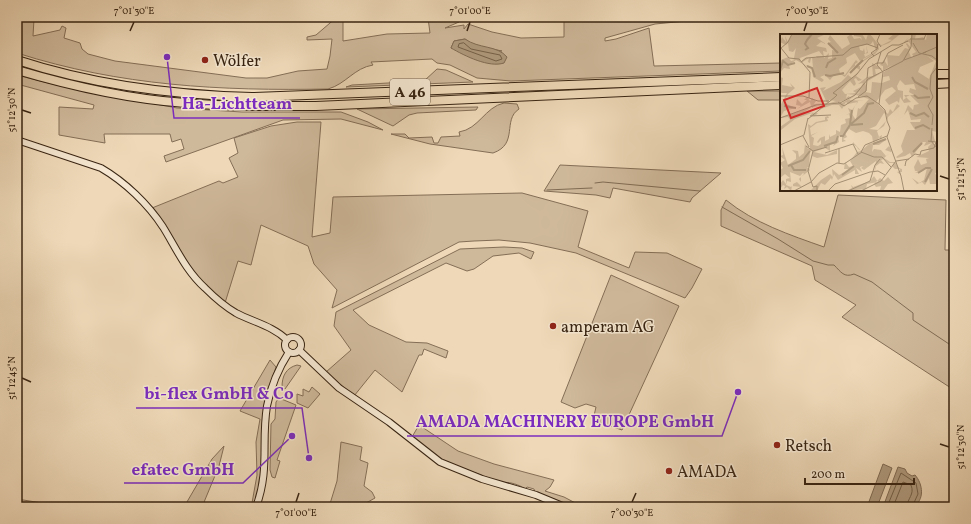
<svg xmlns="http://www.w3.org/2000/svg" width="971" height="524" font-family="Vollkorn,serif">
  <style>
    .green { fill: #cfb99b; stroke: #846e56; fill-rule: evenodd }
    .water { fill: #b09b7f; stroke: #806b53 }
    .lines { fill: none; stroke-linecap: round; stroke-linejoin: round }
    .shore { stroke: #746048; stroke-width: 1 }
    .stream { stroke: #806b53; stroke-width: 1 }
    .secondary-casing { stroke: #382412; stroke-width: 8 }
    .motorway-casing { stroke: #382412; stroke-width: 10 }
    .secondary { stroke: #f4e6d0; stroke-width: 6 }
    .motorway { stroke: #eed8b7; stroke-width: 8 }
    .ticks { fill: none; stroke: #382412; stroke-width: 1.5 }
    .poi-dot { fill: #8f2418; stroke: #f4e6d0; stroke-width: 1.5 }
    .labels { text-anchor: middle; stroke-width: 3; stroke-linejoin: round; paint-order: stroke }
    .shield { fill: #f4e6d0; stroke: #705e4b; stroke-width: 1 }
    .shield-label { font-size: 15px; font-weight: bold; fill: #382412 }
    .poi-label { font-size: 16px; fill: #382412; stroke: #f4e6d0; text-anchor: start }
    .inset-river { fill: none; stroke: #b09b7f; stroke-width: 2 }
    .inset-road { fill: none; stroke: #a59075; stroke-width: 1 }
    .view { fill: #d62828; fill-opacity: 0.15; stroke: #d62828; stroke-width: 2 }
    .inset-edge { fill: none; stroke: #382412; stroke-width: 2 }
    .leader { fill: none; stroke: #7b2cbf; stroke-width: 1.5 }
    .callout-dot { fill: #7b2cbf; stroke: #f4e6d0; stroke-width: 1.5 }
    .callout-label { font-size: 17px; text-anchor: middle; font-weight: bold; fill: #7b2cbf; stroke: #f4e6d0; stroke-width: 3; stroke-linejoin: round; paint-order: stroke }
    .neatline { fill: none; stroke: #382412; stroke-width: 1.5 }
    .ticks-label { font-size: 10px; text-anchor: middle; fill: #382412 }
  </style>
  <rect width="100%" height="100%" fill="#eed8b7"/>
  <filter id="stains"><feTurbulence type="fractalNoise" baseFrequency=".005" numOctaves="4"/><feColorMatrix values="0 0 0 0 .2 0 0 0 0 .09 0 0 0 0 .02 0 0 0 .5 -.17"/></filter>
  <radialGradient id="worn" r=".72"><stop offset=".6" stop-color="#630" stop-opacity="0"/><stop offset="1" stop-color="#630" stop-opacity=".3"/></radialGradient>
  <!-- green -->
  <g class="green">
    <path d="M 17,17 L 31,17 L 34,19 L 33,36 L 60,30 L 62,26 L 66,28 L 64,38 L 80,43 L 82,49 L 88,54 L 115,61 L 246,78 L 267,78 L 298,71 L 327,69 L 330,56 L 332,39 L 307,40 L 307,37 L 316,35 L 337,17 L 343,17 L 343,41 L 387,34 L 430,33 L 428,18 L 444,17 L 459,22 L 445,28 L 464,25 L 464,29 L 468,24 L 492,32 L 521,38 L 564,37 L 564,17 L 698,17 L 697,20 L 655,24 L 605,38 L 605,41 L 616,39 L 649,28 L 654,66 L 781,63 L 781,71 L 511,81 L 477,78 L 450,65 L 437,63 L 432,59 L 371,62 L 373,65 C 354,68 346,84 328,89 C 221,91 120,86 17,53 ZM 465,39 L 473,45 L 502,51 L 451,48 L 454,41 Z"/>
    <path d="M 437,69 L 446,70 L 473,82 L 346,87 L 352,85 L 424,81 Z"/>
    <path d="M 17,75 L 56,85 L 177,108 L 242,112 L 341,112 L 368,122 L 383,130 L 341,119 L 283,120 L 166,162 L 164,156 L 184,149 L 181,139 L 172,142 L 170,134 L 104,134 L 105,143 L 59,135 L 59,107 L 93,109 L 94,105 L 17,84 Z"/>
    <path d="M 747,91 L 781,91 L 781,100 L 758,100 Z"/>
    <path d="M 504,103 L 517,104 L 519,109 C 502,120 519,144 493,153 L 430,144 L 391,134 L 405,134 L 409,138 L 432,137 L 434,143 L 438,143 L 441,137 L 460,136 L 459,132 C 479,129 485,107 504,103 Z"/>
    <path d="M 478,107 L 476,110 L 417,113 L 409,115 L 393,126 L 357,109 Z"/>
    <path d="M 297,122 L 321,122 L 312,237 L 330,233 L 333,197 L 522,193 L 588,211 L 578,247 L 629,268 L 635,252 L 667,253 L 702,269 L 692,288 L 685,298 L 576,253 L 530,243 L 499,240 L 474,241 L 459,242 L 332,308 L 337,290 L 314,264 L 308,246 L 261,225 L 251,265 L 238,261 L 225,303 L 202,284 L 188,267 L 152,208 L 219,181 L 223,183 L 238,177 L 229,158 L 238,153 L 234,138 L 271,126 Z"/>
    <path d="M 560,165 L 721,173 L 692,198 L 690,202 L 613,188 L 610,198 L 596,195 L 544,191 Z"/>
    <path d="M 838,195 L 946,200 L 945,250 L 954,250 L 954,390 L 842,317 L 856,305 L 815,280 L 812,266 L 721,226 L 721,210 L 726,200 C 754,223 790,235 824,247 Z"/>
    <path d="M 504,247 L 522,248 L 534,252 L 531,259 L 519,253 L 493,256 L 474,269 L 467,271 L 446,263 L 353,310 L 369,325 L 406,342 L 427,343 L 448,351 L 446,358 L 424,349 L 422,355 L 419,355 L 402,392 L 375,370 L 354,396 L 326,372 L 351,350 L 334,326 L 336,312 L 460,249 Z"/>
    <path d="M 611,275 L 679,306 L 622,430 L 593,420 L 596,407 L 586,404 L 575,408 L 561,402 Z"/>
    <path d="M 270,360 L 276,367 L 269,389 L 262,478 L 255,503 L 252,503 L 257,475 L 256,442 L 260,419 L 240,411 Z"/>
    <path d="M 297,365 L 301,366 L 285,389 L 282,387 C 282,376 286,368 297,365 Z"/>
    <path d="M 312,387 L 320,394 L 308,408 L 297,403 L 297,394 L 303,396 L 303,389 L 309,392 Z"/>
    <path d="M 279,398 L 296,405 L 277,460 L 280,461 L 275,478 L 272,477 L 270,470 L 271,424 L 275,419 L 276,402 Z"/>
    <path d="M 419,425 L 458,451 L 494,464 L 554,480 L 550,487 L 545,491 L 564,497 L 583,507 L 571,507 L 535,492 L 534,489 L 527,487 L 525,489 C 520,485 509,481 502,483 L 444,461 L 412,437 Z"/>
    <path d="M 341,442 L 362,447 L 360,460 L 368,463 L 364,486 L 372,492 L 375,498 L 359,507 L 329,507 L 337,481 Z"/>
    <path d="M 224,446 L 219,466 L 202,507 L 184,507 L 212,459 Z"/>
    <path d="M 17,499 L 67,507 L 21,507 L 17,506 Z"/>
  </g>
  <!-- water -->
  <g class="water">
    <path d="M 465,39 C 479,49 497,45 507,57 L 504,63 C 489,68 465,56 451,48 L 454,41 Z"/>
    <path d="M 883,464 L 892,468 L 877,507 L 867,507 Z"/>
    <path d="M 898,467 L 905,469 L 907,473 L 912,476 L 915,475 C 923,484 925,500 913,507 L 883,507 Z"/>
  </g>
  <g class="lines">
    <!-- shore -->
    <g class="shore">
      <path d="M 464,43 L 471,49 L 500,55 L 502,59 L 496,61 L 458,47 L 459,44 Z"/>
      <path d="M 887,507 L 901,473 L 916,483 L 918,494 L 912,507"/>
      <path d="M 893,507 L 903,482 L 911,485 C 915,495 907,498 907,507"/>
    </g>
    <!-- stream -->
    <g class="stream">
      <path d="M 595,183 L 603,182 L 700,191"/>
      <path d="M 547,190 L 592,188"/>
      <path d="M 722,207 L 778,239 L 813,261 L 828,265 L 834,265 C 841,272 844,278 854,274 L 872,282 L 913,313 L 913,320 L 952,346 L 954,351"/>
    </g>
    <defs>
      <g id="secondary">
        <path d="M 17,140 L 101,168 C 125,182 148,204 163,227 C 176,248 186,271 205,288 C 214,297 224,306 236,313 C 253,322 273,326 287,340"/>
        <circle cx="293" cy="345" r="8"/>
        <path d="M 299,350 L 339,388 L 389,422 L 440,462 L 482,479 L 536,495 L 565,507"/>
        <path d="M 256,507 C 270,470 261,442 267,406 C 271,386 278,369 289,352"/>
      </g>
      <g id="motorway">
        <path d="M 17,60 C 93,85 172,95 252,97 L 781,77"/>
        <path d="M 17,70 C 71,86 128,99 185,103 C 228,107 272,106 316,106 L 781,85"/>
        <path d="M 936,74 L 954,74"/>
        <path d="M 936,84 L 954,83"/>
      </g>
    </defs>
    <!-- secondary casing -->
    <use href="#secondary" class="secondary-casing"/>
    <!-- motorway casing -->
    <use href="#motorway" class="motorway-casing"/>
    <!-- secondary -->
    <use href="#secondary" class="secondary"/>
    <!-- motorway -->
    <use href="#motorway" class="motorway"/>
  </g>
  <!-- ticks -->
  <path class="ticks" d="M 130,31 L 134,22M 467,31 L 470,22M 804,31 L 807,22M 22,110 L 31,113M 940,176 L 949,179M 22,378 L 31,382M 940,444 L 949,447M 296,502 L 299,493M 632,502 L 636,493"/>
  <!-- markers -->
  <g class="poi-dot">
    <circle cx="205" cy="60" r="4"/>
    <circle cx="553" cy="326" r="4"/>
    <circle cx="777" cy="445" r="4"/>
    <circle cx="669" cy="471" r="4"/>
  </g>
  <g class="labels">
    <!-- shield labels -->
    <rect class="shield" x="390" y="79" width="40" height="26" rx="3"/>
    <g class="shield-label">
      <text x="410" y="97">A 46</text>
    </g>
    <!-- poi labels -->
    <g class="poi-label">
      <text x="213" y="66">Wölfer</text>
      <text x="561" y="332">amperam AG</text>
      <text x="785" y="451">Retsch</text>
      <text x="677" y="477">AMADA</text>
    </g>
  </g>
  <!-- overview -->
  <g transform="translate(780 34)">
    <rect width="157" height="157" fill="#eed8b7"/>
    <path d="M 12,0 L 46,0 L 37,4 L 46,10 L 41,8 L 36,12 L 46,14 L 47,18 L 43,17 L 44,24 L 49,19 L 48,25 L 52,24 L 52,16 L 56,17 L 48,9 L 51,8 L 48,5 L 50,1 L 62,15 L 70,10 L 67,3 L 71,0 L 74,5 L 80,4 L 82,6 L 81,3 L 74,2 L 74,0 L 82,0 L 86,6 L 88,0 L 90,0 L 98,10 L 102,11 L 112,6 L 108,5 L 114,0 L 119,1 L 109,9 L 101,12 L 98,11 L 99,15 L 95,20 L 76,32 L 80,32 L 80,36 L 75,33 L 70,38 L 68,41 L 72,44 L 79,38 L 76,42 L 82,46 L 78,47 L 76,44 L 74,45 L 76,50 L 74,52 L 70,47 L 62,56 L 65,60 L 76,59 L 73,57 L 81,53 L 83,49 L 78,50 L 87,43 L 93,42 L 92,29 L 102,35 L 95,35 L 96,41 L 103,38 L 86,48 L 89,44 L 87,44 L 80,57 L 76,61 L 67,60 L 66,64 L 69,62 L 70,64 L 57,69 L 47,70 L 56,67 L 49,66 L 47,70 L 25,75 L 31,72 L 30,68 L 17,75 L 21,72 L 16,71 L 17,65 L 22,70 L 27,66 L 24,66 L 27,63 L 30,67 L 32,64 L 36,67 L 34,70 L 47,69 L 40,54 L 46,53 L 43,57 L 61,48 L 66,43 L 71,37 L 77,30 L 97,17 L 80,27 L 75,19 L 66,24 L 67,29 L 59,35 L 60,39 L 65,41 L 76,26 L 78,28 L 75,30 L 75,32 L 70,36 L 65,43 L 63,46 L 65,43 L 62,41 L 54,41 L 50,46 L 45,41 L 40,43 L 44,46 L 42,48 L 33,43 L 32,35 L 16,26 L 9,31 L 10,35 L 4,34 L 0,39 L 1,26 L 8,23 L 11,27 L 15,26 L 10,24 L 14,24 L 16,14 L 13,18 L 9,17 L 8,9 L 6,11 L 0,8 L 2,3 L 6,8 L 5,2 L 8,8 ZM 93,7 L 96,17 L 85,23 L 84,20 L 88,19 L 86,11 L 87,18 L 85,20 L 84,14 L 83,17 L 80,16 L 79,12 L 91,10 ZM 39,17 L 43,22 L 36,22 L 37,24 L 32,23 L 33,34 L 21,29 L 29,24 L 28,28 L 30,29 L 31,24 L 26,24 L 24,25 L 21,28 L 20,24 ZM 131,0 L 136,0 L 135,5 L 143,3 L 146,6 L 147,0 L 157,0 L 157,98 L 152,97 L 155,107 L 153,110 L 157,111 L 157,137 L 155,140 L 157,141 L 157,150 L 150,150 L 149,144 L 145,151 L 142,148 L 135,151 L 137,150 L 132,144 L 139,149 L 144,146 L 147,134 L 141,138 L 135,139 L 138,137 L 135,137 L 134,133 L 138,125 L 141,131 L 147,129 L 146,125 L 149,124 L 136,123 L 149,117 L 148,113 L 152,109 L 144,112 L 146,108 L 143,108 L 132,123 L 130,119 L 125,122 L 117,124 L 116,123 L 123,118 L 121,112 L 127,96 L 135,96 L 130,88 L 140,88 L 141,85 L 131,86 L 128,76 L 124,81 L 128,71 L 133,76 L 134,71 L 139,70 L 130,61 L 126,63 L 131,68 L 124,69 L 120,63 L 119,69 L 117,67 L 109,71 L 105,66 L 116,57 L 112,53 L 105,56 L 96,68 L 108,80 L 110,75 L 113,78 L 117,70 L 120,72 L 108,83 L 107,87 L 107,81 L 104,79 L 96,92 L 89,95 L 98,96 L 106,87 L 104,92 L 97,97 L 99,103 L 102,101 L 101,106 L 99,103 L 98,106 L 93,108 L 92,102 L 89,99 L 83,97 L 76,99 L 69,95 L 65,99 L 67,103 L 63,105 L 66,107 L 62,108 L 62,103 L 58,102 L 59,108 L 53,112 L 54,110 L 50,109 L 50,117 L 45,114 L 34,118 L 47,121 L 57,116 L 57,120 L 37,124 L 32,122 L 33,117 L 30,117 L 29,133 L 27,133 L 30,136 L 21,143 L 21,148 L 19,145 L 24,140 L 23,139 L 20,142 L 10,138 L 11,148 L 7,147 L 6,151 L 11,153 L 12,152 L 13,152 L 13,150 L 17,148 L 22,153 L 12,152 L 11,157 L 7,153 L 4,155 L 5,152 L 3,151 L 0,155 L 0,150 L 3,146 L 6,150 L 6,145 L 10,144 L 5,140 L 0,144 L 0,136 L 3,134 L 0,129 L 5,126 L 0,122 L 3,121 L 2,113 L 8,131 L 16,125 L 16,120 L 12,116 L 18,117 L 19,123 L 24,119 L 25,110 L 28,115 L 30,114 L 28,90 L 31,92 L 36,88 L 45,86 L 45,83 L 48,82 L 49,84 L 47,84 L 48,87 L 37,89 L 30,94 L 31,101 L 38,98 L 31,102 L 34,104 L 33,111 L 38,112 L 41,110 L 41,106 L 38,109 L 37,108 L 40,104 L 45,102 L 45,107 L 49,105 L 49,100 L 50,103 L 56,100 L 56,96 L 60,98 L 61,91 L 66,89 L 65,85 L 70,84 L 69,80 L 66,81 L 70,79 L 68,74 L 72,76 L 78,68 L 68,70 L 66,68 L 62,75 L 59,71 L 52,71 L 41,75 L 45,71 L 34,72 L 24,78 L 38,79 L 35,82 L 30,82 L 32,79 L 15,85 L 1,96 L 0,93 L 10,86 L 8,83 L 0,84 L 37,71 L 62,69 L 79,59 L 85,48 L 87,56 L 85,58 L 91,59 L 92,48 L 102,49 L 110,46 L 109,42 L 103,43 L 104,38 L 112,31 L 103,37 L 103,32 L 100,31 L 104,26 L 108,32 L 107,21 L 119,22 L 125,14 L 129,15 L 126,10 L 127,9 L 131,14 L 129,18 L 131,23 L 134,23 L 132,20 L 136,18 L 129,8 L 124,8 L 129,3 L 126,7 L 131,4 ZM 146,21 L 156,27 L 149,45 L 138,38 L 140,33 L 154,27 ZM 120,46 L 125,51 L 134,50 L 136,56 L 130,54 L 129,58 L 134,61 L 124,61 L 126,64 L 123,66 L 123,57 L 118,56 L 117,52 ZM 76,61 L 89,65 L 80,75 L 78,74 L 76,86 L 72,80 L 74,74 L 78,67 L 84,67 L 69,66 ZM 0,43 L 3,44 L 2,51 L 12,53 L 10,49 L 15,54 L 8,60 L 4,69 L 16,74 L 4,77 L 0,84 L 0,72 L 7,59 L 0,59 L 2,58 L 0,58 ZM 107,105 L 99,111 L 93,111 L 92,118 L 94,115 L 101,116 L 106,122 L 111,118 L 105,116 L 109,112 L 112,117 L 104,124 L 110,128 L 115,128 L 119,134 L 122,135 L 122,138 L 120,138 L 121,141 L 117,138 L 120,137 L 120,135 L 115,135 L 112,132 L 114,129 L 109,129 L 104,125 L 101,126 L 104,130 L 100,129 L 96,132 L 94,142 L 98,148 L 87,150 L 86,155 L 66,157 L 72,154 L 71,151 L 73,153 L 90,147 L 94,142 L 96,127 L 84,136 L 81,134 L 83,132 L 80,133 L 82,138 L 76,134 L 79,140 L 75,140 L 75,136 L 58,146 L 54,140 L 52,146 L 51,144 L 45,151 L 41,149 L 37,157 L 30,157 L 41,146 L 50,140 L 53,143 L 52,135 L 59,141 L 70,135 L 64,135 L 65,128 L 69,133 L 73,132 L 70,127 L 77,118 L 81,117 L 78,115 L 77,113 L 73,110 L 73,108 L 81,117 L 89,110 ZM 108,143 L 113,149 L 108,150 L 103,157 L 100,156 L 101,152 L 96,153 L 94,150 L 100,144 L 104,147 Z" fill="#cfb99b" fill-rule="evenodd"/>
    <path class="inset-river" d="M 48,9 L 58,19M 25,16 L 28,14 L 25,10 L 27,6 L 32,0M 27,32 L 32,34 L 35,43M 46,34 L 48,29 L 56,24M 0,36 L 3,27 L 8,31 L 15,29M 70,39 L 83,26M 45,41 L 50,42 L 64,39M 132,43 L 135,48 L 148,55M 134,61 L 138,64 L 150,63M 4,72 L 16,74M 130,79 L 136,82 L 144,79 L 149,83M 70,90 L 72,76M 71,91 L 83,90M 135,94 L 143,91 L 150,95M 60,102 L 63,102 L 70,91 L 84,79 L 88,70 L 94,69M 93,110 L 106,105M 44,112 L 56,108 L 58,102M 133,118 L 142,109M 11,131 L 14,136 L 26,136M 8,132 L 23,126 L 30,117M 138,139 L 146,134 L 151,134M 62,141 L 74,132M 145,148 L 152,135"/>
    <path class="inset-road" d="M 100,0 L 97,7 L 101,13M 130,5 L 144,5 L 146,0M 133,9 L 139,19 L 152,22 L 157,26M 1,14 L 9,24 L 19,25 L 30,38M 0,15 L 8,8 L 12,0M 101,18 L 97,31 L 103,38 L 99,70 L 105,76 L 107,87M 143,19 L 157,13M 94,22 L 91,19 L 97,15 L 98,10M 124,26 L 146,18M 21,28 L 26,24 L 63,21 L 71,14 L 87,10 L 98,14M 0,62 L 23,62 L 38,67 L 49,67M 78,63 L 86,57 L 88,34 L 97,29 L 103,29 L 108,19 L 123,11M 29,64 L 30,38M 58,68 L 64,72 L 76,64 L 87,62 L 99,70M 30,82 L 51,81M 0,84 L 36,71 L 60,69 L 75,61 L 88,45 L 123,27 L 131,13 L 132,0M 28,85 L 55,63 L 57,61 L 53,59 L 77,40 L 89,25 L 112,11 L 119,11 L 128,7M 107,87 L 110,94 L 107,103 L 121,142M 152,91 L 153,81 L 148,72 L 153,63 L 150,55 L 151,41 L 157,33M 152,94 L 151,107 L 157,114M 23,102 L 29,113M 0,111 L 24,101 L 28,84M 26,112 L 33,117 L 47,113M 59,115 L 59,129M 33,117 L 28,137 L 33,153 L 37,152 L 37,157M 81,118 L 94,123 L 102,123 L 111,133M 81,118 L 85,111 L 107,102M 45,119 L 73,110 L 78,120M 125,132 L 126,127 L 135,120 L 140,121 L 141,117 L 154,114 L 156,108 L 148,107M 121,142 L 124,157M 14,157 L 31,148 L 39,139 L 57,129 L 64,130 L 82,118M 48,157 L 55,150 L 90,138 L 98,137 L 105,141M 68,157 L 90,147 L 95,131 L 100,125M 81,157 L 101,147 L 116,127 L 129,125"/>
    <path class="view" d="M 37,54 L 44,72 L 11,84 L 4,66 Z"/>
    <rect width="157" height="157" class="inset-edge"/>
  </g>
  <!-- callouts -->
  <path class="leader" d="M167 57L174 118H300M309 458L302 408H136M738 392L722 436H407M292 436L243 483H124"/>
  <g class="callout-dot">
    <circle cx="167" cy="57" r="4"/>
    <circle cx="309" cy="458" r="4"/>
    <circle cx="738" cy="392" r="4"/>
    <circle cx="292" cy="436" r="4"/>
  </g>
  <g class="callout-label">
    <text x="237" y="109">Ha-Lichtteam</text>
    <text x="219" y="399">bi-flex GmbH &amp; Co</text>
    <text x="565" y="427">AMADA MACHINERY EUROPE GmbH</text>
    <text x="183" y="475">efatec GmbH</text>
  </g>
  <!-- margin -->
  <rect width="971" height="524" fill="none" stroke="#eed8b7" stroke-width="44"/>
  <!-- scale -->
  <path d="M805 478v6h109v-6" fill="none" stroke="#382412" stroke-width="2"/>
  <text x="811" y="478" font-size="12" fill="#382412" stroke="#f4e6d0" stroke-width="3" paint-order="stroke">200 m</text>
  <rect x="22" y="22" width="927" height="480" class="neatline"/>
  <g class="ticks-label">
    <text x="134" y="14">7°01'30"E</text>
    <text x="470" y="14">7°01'00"E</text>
    <text x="807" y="14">7°00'30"E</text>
    <text transform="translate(11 110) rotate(-90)" y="4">51°12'30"N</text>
    <text transform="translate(960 179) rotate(-90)" y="4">51°12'15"N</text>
    <text transform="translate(11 378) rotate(-90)" y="4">51°12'45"N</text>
    <text transform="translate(960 447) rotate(-90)" y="4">51°12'30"N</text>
    <text x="296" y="516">7°01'00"E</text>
    <text x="632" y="516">7°00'30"E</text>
  </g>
  <rect width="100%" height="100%" filter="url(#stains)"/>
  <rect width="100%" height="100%" fill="url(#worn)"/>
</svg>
